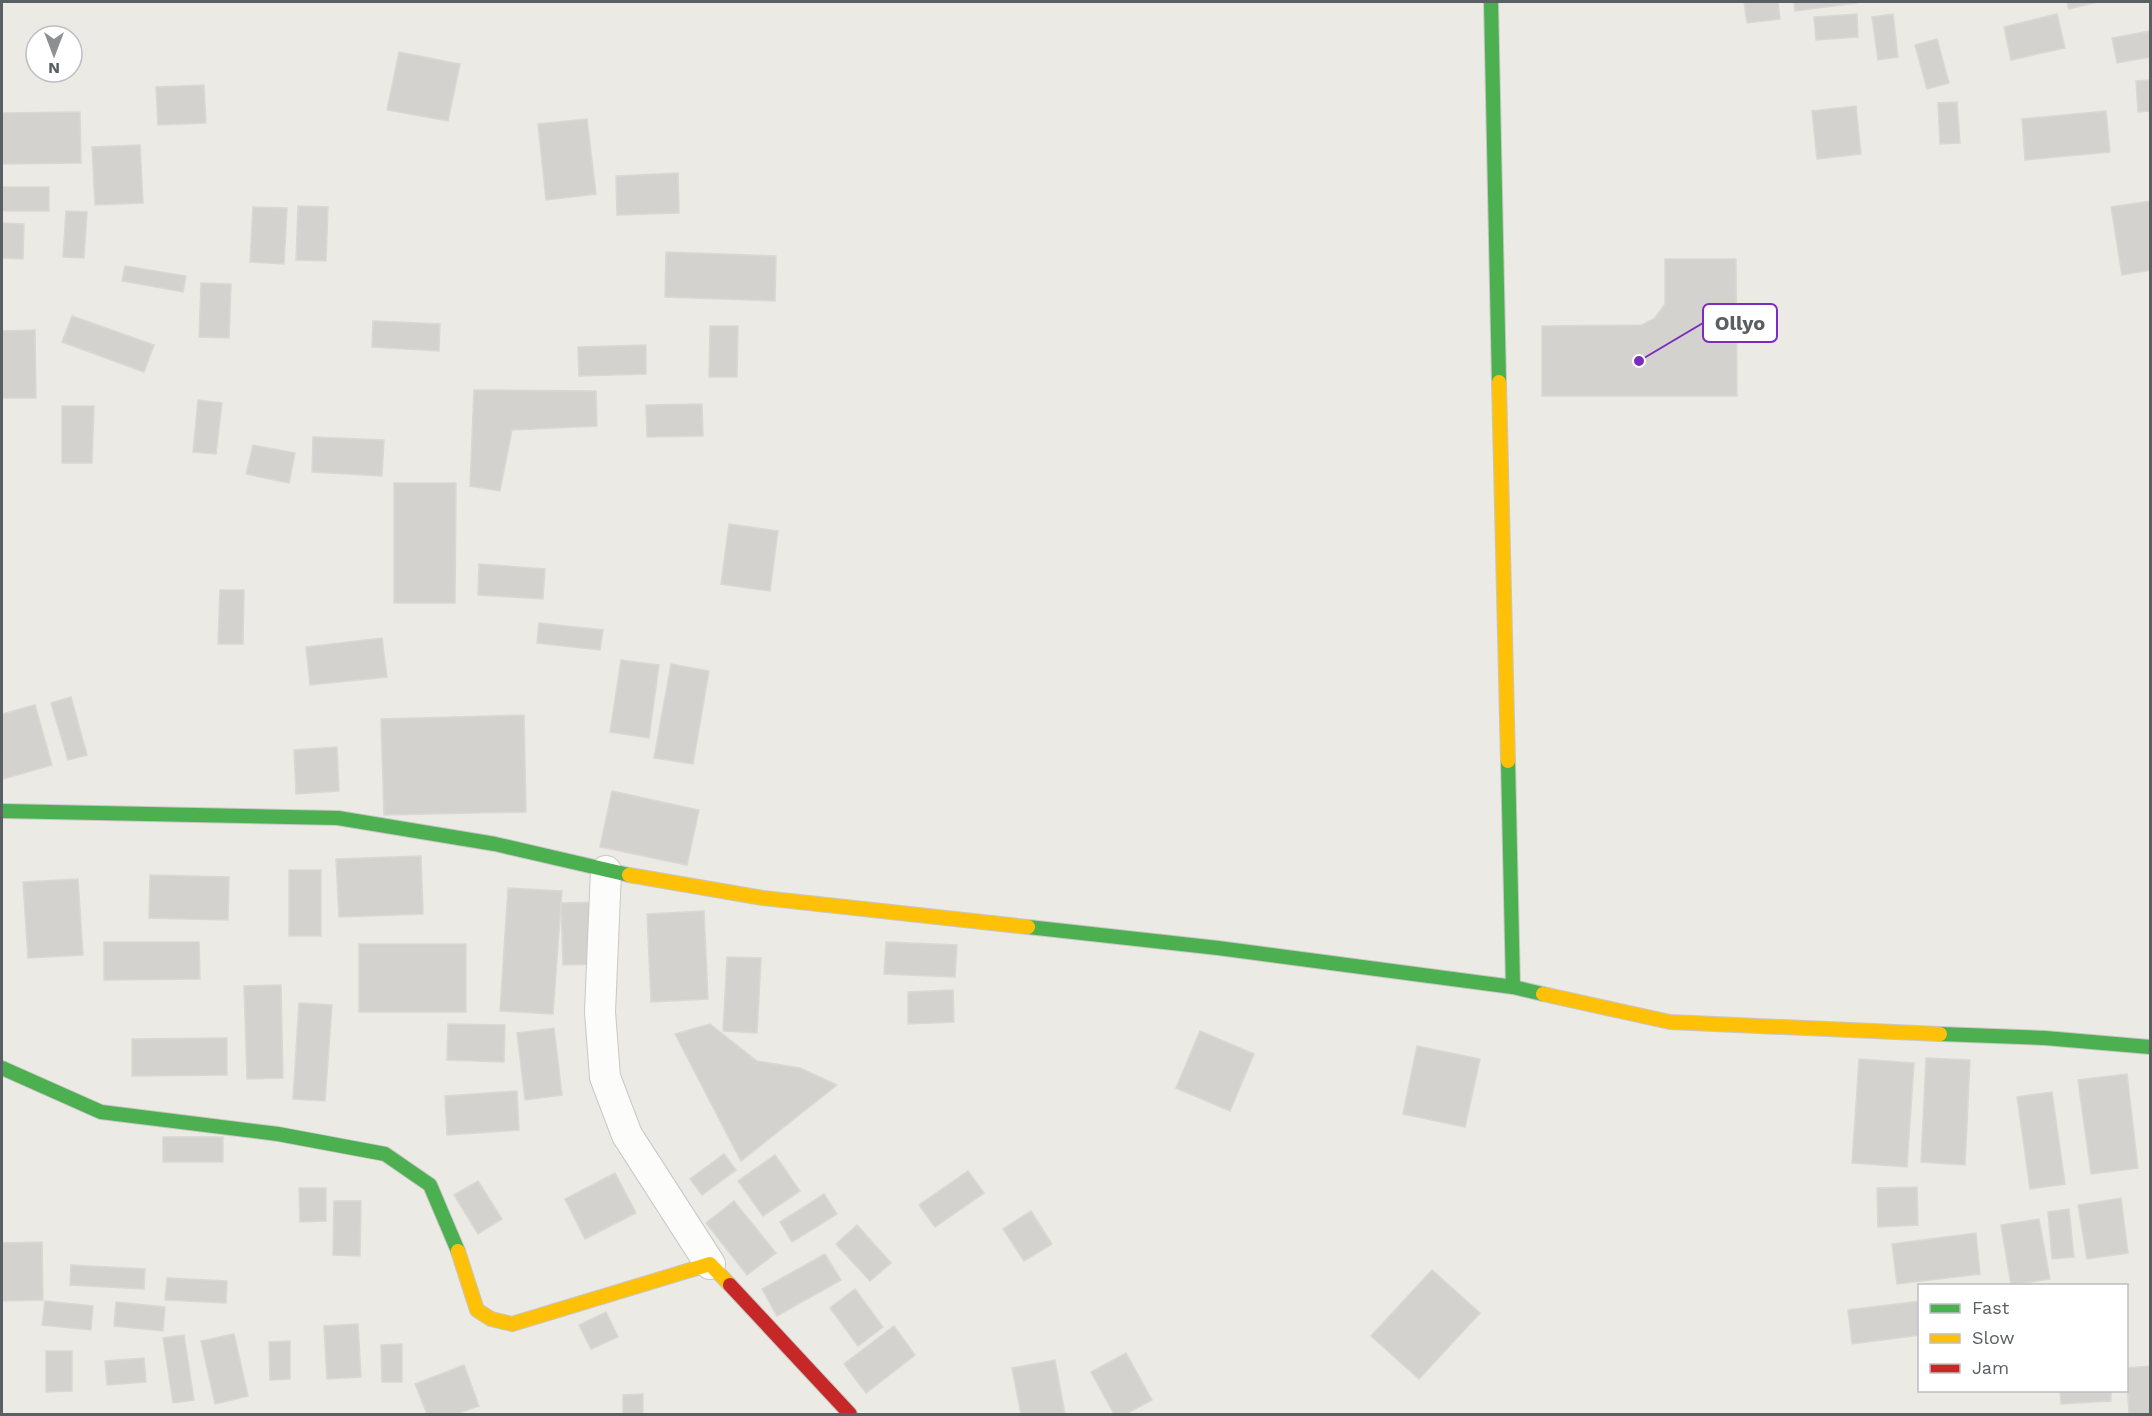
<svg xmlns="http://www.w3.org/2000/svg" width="2152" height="1416" font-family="'Work Sans',sans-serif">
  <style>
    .building { fill: #d3d2cf; stroke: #dbd8d4; stroke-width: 1.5 }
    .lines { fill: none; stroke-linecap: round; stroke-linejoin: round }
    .street-casing { stroke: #c8c8c8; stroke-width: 32 }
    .fast-casing { stroke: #c7c7c6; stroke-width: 16 }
    .slow-casing { stroke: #c7c7c6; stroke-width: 16 }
    .jam-casing { stroke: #c7c7c6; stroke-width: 16 }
    .street { stroke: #fcfcfb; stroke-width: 30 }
    .fast { stroke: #4caf50; stroke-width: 14 }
    .slow { stroke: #ffc107; stroke-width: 14 }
    .jam { stroke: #c62828; stroke-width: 14 }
    .leader { fill: none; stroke: #7b2cbf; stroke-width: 2 }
    .callout-dot { fill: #7b2cbf; stroke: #fff; stroke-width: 2 }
    .callout { fill: #fff; stroke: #7b2cbf; stroke-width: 2 }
    .callout-label { font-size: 20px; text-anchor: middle; font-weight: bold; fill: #5a5f64 }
  </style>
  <rect width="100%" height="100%" fill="#eceae5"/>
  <!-- building -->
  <g class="building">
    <path d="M 1744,2 L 1778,2 L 1780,19 L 1747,23 Z"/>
    <path d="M 1794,2 L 1857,2 L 1857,3 L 1795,11 Z"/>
    <path d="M 2067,2 L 2097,2 L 2069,9 Z"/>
    <path d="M 1857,14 L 1858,37 L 1816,40 L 1814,17 Z"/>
    <path d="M 1893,14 L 1898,57 L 1878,60 L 1872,17 Z"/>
    <path d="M 2057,14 L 2065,48 L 2011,60 L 2004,27 Z"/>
    <path d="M 2150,31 L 2150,57 L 2117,63 L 2112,38 Z"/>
    <path d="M 1937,39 L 1949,83 L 1927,89 L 1915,45 Z"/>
    <path d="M 399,52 L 460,64 L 448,121 L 387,110 Z"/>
    <path d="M 2150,80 L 2150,111 L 2138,112 L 2136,81 Z"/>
    <path d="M 204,85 L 206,123 L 158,125 L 156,87 Z"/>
    <path d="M 1957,102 L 1960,143 L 1940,144 L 1938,103 Z"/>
    <path d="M 1856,106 L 1861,154 L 1817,159 L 1812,111 Z"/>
    <path d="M 2106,111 L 2110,152 L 2025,160 L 2022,119 Z"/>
    <path d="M 80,112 L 81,163 L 2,164 L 2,113 Z"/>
    <path d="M 587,119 L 596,194 L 546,200 L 538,124 Z"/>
    <path d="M 140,145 L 143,203 L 95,205 L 92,147 Z"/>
    <path d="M 678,173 L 679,213 L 617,215 L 616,176 Z"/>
    <rect x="2" y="187" width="47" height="24"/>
    <path d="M 2150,201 L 2150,270 L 2122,275 L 2111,207 Z"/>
    <path d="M 298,206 L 328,207 L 326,261 L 296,260 Z"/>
    <path d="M 253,207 L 287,208 L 284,264 L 250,262 Z"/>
    <path d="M 66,211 L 87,212 L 84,258 L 63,257 Z"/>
    <path d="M 2,223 L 24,224 L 23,259 L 2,258 Z"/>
    <path d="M 666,252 L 776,256 L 775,301 L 665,297 Z"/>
    <path d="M 1665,259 L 1736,259 L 1737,396 L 1542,396 L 1542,326 L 1642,325 L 1655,318 L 1665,304 Z"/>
    <path d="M 125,266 L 186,276 L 183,292 L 122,281 Z"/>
    <path d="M 201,283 L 231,284 L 229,338 L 199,337 Z"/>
    <path d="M 72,316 L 154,345 L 144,372 L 62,342 Z"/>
    <path d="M 373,321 L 440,324 L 439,351 L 372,347 Z"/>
    <path d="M 710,326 L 738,326 L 737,377 L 709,377 Z"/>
    <path d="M 35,330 L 36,398 L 2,398 L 2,331 Z"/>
    <path d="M 646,345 L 646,374 L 579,376 L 578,347 Z"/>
    <path d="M 474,390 L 596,391 L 597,426 L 512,430 L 500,491 L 470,486 Z"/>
    <path d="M 198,400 L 222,403 L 216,454 L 193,452 Z"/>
    <path d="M 702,404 L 703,436 L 647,437 L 646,405 Z"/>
    <path d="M 62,406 L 94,406 L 92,463 L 62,463 Z"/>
    <path d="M 313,437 L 384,440 L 382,476 L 312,472 Z"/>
    <path d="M 253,445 L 295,453 L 289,483 L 246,474 Z"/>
    <path d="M 394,483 L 456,483 L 455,603 L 394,603 Z"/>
    <path d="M 729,524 L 778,531 L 770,591 L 721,584 Z"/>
    <path d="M 479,564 L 545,569 L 543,599 L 478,595 Z"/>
    <path d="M 220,590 L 244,590 L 243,644 L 218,644 Z"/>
    <path d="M 539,623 L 603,630 L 600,650 L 537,643 Z"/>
    <path d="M 382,638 L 387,677 L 310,685 L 306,647 Z"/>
    <path d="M 621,660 L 659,665 L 649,738 L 610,732 Z"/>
    <path d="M 671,664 L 709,671 L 693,764 L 654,758 Z"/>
    <path d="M 71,697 L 87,755 L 68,760 L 51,703 Z"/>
    <path d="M 35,705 L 52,765 L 3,779 L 2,714 Z"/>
    <path d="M 524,715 L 526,812 L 384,815 L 381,719 Z"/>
    <path d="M 337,747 L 339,791 L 296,794 L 294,750 Z"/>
    <path d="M 612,791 L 699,810 L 687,865 L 600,847 Z"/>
    <path d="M 421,856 L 423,914 L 339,917 L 336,859 Z"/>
    <rect x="289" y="870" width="32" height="66"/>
    <path d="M 150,875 L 229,877 L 228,920 L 149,918 Z"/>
    <path d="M 78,879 L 83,955 L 28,958 L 23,882 Z"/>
    <path d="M 508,888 L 562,891 L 553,1014 L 500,1011 Z"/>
    <path d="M 599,902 L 601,964 L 563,965 L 561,903 Z"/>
    <path d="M 704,911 L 708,999 L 651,1002 L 647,914 Z"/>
    <path d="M 104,942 L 199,942 L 200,979 L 104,980 Z"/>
    <path d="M 886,942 L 957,945 L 955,977 L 884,974 Z"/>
    <rect x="359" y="944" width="107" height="68"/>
    <path d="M 727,957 L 761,958 L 757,1033 L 723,1031 Z"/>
    <path d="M 281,985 L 283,1078 L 247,1079 L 244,986 Z"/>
    <path d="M 953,990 L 954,1022 L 908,1024 L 908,992 Z"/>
    <path d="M 299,1003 L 332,1005 L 325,1101 L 293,1099 Z"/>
    <path d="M 448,1024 L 505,1025 L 504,1062 L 447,1060 Z"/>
    <path d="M 710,1024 L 757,1061 L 800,1068 L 837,1085 L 741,1161 L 675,1034 Z"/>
    <path d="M 554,1028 L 562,1095 L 525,1100 L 517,1033 Z"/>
    <path d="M 1200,1031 L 1254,1054 L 1230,1111 L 1176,1088 Z"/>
    <path d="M 227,1038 L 227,1075 L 132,1076 L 132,1039 Z"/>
    <path d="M 1417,1046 L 1480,1059 L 1465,1127 L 1403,1114 Z"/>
    <path d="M 1926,1058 L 1970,1060 L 1965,1165 L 1921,1162 Z"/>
    <path d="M 1859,1059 L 1914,1063 L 1907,1167 L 1852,1163 Z"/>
    <path d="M 2127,1074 L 2138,1168 L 2091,1174 L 2078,1080 Z"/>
    <path d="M 517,1091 L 519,1130 L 447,1135 L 445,1096 Z"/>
    <path d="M 2052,1092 L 2065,1184 L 2030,1189 L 2017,1097 Z"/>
    <rect x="163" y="1137" width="60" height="25"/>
    <path d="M 724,1154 L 736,1170 L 702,1195 L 690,1179 Z"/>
    <path d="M 775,1155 L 800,1191 L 763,1216 L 738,1181 Z"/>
    <path d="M 968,1171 L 984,1193 L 935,1227 L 919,1205 Z"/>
    <path d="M 615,1173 L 636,1213 L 585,1239 L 565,1199 Z"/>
    <path d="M 478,1181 L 502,1219 L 478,1234 L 454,1195 Z"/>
    <path d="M 1917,1187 L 1918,1225 L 1878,1227 L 1877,1188 Z"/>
    <path d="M 299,1188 L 326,1188 L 326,1221 L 300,1222 Z"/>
    <path d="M 824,1194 L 837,1214 L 792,1242 L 780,1222 Z"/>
    <path d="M 2121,1198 L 2128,1253 L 2087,1259 L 2078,1205 Z"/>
    <path d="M 334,1201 L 361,1201 L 360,1256 L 333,1255 Z"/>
    <path d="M 734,1201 L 776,1253 L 747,1275 L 706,1223 Z"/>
    <path d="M 2069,1209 L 2074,1257 L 2052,1259 L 2048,1212 Z"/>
    <path d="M 1031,1211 L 1052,1244 L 1024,1261 L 1003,1229 Z"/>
    <path d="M 2039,1219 L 2050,1279 L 2011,1285 L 2001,1225 Z"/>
    <path d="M 857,1225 L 891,1263 L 870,1281 L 836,1244 Z"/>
    <path d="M 1976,1233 L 1980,1274 L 1897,1284 L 1892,1244 Z"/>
    <path d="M 42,1242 L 43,1300 L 2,1301 L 2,1243 Z"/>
    <path d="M 825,1254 L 841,1280 L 777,1316 L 762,1289 Z"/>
    <path d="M 71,1265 L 145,1269 L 144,1289 L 70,1285 Z"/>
    <path d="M 1432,1270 L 1480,1313 L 1419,1379 L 1371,1336 Z"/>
    <path d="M 167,1278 L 227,1281 L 226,1303 L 165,1300 Z"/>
    <path d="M 855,1289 L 883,1327 L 858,1346 L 830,1308 Z"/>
    <path d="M 45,1301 L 93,1306 L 91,1330 L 42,1325 Z"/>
    <path d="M 1920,1301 L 1920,1335 L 1852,1344 L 1848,1310 Z"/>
    <path d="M 116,1302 L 165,1307 L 163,1331 L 114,1326 Z"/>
    <path d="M 606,1312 L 618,1337 L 591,1349 L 579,1325 Z"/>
    <path d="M 358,1324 L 361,1377 L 327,1379 L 324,1326 Z"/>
    <path d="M 894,1326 L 915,1355 L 866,1393 L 844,1364 Z"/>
    <path d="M 234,1334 L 248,1396 L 215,1404 L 201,1341 Z"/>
    <path d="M 184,1335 L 194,1400 L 173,1403 L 163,1338 Z"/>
    <path d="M 290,1341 L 290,1379 L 270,1380 L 269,1342 Z"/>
    <path d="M 402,1344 L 402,1382 L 382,1382 L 381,1345 Z"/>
    <path d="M 46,1351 L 72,1351 L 72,1391 L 46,1392 Z"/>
    <path d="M 1126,1353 L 1152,1400 L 1126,1414 L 1114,1414 L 1091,1372 Z"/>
    <path d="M 144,1358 L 146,1382 L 107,1385 L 105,1361 Z"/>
    <path d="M 1055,1360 L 1065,1414 L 1021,1414 L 1012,1368 Z"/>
    <path d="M 464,1365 L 479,1406 L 456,1414 L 427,1414 L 415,1384 Z"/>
    <path d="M 2150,1366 L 2150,1414 L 2129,1414 L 2126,1368 Z"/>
    <path d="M 2060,1390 L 2111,1390 L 2111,1401 L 2061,1404 Z"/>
    <path d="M 643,1394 L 643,1414 L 623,1414 L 623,1395 Z"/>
  </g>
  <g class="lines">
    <defs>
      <path id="street" d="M 606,871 L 600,1012 L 605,1077 L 627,1135 L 710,1264"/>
      <g id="fast">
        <path d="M 1491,2 L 1499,382"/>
        <path d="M 1508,761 L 1513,987"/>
        <path d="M 2,811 L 338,818 L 495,844 L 629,875"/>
        <path d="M 1028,927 L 1218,948 L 1513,987 L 1543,994"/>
        <path d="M 1940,1034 L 2045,1038 L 2150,1047"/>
        <path d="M 2,1068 L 101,1112 L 278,1134 L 385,1154 L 430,1185 L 458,1251"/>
      </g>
      <g id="slow">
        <path d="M 1499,382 L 1508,761"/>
        <path d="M 629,875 L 763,898 L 1028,927"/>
        <path d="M 1543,994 L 1670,1022 L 1940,1034"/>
        <path d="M 458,1251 L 477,1310 L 491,1319 L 512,1324 L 710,1264 L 730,1285"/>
      </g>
      <path id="jam" d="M 730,1285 L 850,1414"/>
    </defs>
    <!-- street casing -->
    <use href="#street" class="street-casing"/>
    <!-- fast casing -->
    <use href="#fast" class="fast-casing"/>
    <!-- slow casing -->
    <use href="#slow" class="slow-casing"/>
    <!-- jam casing -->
    <use href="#jam" class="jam-casing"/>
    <!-- street -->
    <use href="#street" class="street"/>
    <!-- fast -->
    <use href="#fast" class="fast"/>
    <!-- slow -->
    <use href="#slow" class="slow"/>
    <!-- jam -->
    <use href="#jam" class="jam"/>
  </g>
  <!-- callouts -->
  <path class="leader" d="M1639 361L1703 323"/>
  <circle class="callout-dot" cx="1639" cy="361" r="6"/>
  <rect class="callout" x="1703" y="304" width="74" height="38" rx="6"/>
  <g class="callout-label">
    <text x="1740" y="330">Ollyo</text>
  </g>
  <!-- border -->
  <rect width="2152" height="1416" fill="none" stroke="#5a5f64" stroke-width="6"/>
  <!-- legend -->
  <rect x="1918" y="1284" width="210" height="108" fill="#ffffff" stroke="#bdbfc1" stroke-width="1.5"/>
  <rect x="1930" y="1304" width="30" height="9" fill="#4caf50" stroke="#bdbfc1" stroke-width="1.5"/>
  <text x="1972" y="1314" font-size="18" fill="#5a5f64">Fast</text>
  <rect x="1930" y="1334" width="30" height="9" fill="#ffc107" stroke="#bdbfc1" stroke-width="1.5"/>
  <text x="1972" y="1344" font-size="18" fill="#5a5f64">Slow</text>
  <rect x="1930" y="1364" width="30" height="9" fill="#c62828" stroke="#bdbfc1" stroke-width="1.5"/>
  <text x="1972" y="1374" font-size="18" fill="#5a5f64">Jam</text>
  <!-- north arrow -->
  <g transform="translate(54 54) rotate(180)"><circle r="28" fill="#ffffff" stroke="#bdbfc1" stroke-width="1.5"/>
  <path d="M0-4.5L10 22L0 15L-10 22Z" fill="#8d9091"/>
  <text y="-9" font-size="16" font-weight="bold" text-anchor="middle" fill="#5a5f64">N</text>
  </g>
</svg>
